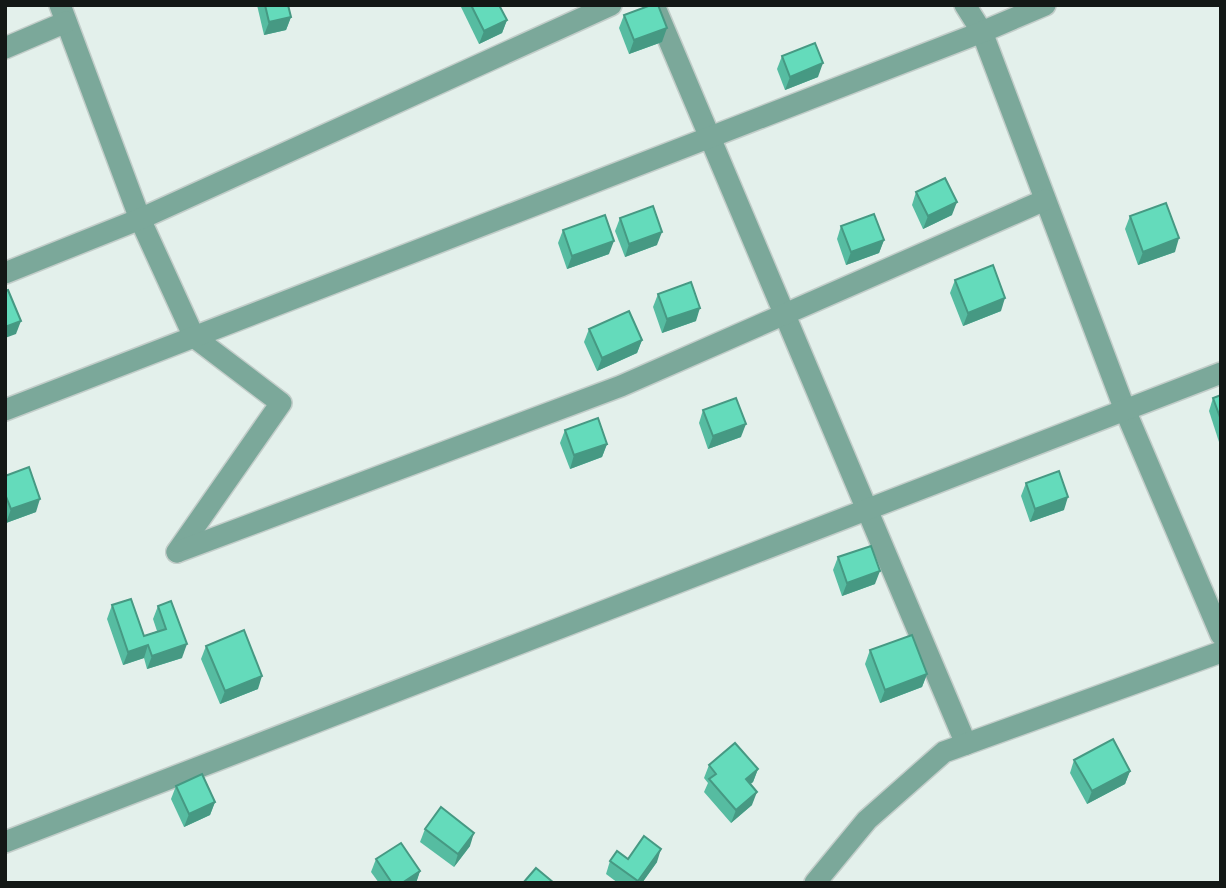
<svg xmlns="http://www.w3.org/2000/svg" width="1226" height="888" font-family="Cabin,sans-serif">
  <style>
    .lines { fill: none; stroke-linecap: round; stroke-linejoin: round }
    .minor-casing { stroke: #c2cdc9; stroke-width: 24 }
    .minor { stroke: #7ba89a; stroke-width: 21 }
    .wall { fill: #56bca1 }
    .shaded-wall { fill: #469983 }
    .building { fill: #64dbbb; stroke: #469983; stroke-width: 2 }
  </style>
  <rect width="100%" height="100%" fill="#e3f0eb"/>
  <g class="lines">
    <defs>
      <g id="minor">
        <path d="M 60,5 L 140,219 L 194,337 L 281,403 L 177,552"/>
        <path d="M 654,5 L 966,744"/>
        <path d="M 965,5 L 982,32 L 1125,410 L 1221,635"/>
        <path d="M 5,48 L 66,22"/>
        <path d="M 5,273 L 140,219 L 611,5"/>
        <path d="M 5,410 L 982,32 L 1045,5"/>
        <path d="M 177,552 L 621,386 L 1045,200"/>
        <path d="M 5,842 L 1221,373"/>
        <path d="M 815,883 L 867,820 L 944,752 L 1221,652"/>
      </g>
    </defs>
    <!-- minor casing -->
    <use href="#minor" class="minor-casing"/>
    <!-- minor -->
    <use href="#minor" class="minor"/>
  </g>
  <!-- wall -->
  <g class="wall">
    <path d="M 257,5 L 288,5 L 291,17 L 286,30 L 264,35 Z"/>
    <path d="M 460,5 L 499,5 L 507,20 L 502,33 L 479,44 Z"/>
    <path d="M 624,15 L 662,42 L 629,54 L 619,28 Z"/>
    <path d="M 782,56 L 818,77 L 785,90 L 777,69 Z"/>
    <path d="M 916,192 L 952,215 L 923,229 L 912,205 Z"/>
    <path d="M 1130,216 L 1175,252 L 1138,265 L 1125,229 Z"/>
    <path d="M 620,218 L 657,245 L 625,257 L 615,231 Z"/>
    <path d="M 841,226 L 884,240 L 879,253 L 846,265 L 837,239 Z"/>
    <path d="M 563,230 L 609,254 L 567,269 L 558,243 Z"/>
    <path d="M 955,280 L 1001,311 L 963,326 L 950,293 Z"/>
    <path d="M 658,294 L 696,321 L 662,333 L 653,307 Z"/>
    <path d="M 589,329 L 642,340 L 637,353 L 597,371 L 584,342 Z"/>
    <path d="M 1221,395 L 1221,441 L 1219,442 L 1209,411 L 1213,398 Z"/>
    <path d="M 703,410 L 741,437 L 708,449 L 699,423 Z"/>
    <path d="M 565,430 L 607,444 L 602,457 L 570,469 L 560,443 Z"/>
    <path d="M 5,476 L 36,512 L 6,523 Z"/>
    <path d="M 1026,483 L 1064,510 L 1030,522 L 1021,496 Z"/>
    <path d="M 838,557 L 875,584 L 842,596 L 833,570 Z"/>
    <path d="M 112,605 L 144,636 L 157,631 L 153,619 L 158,606 L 182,658 L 147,669 L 144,658 L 123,665 L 107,619 Z"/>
    <path d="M 206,646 L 258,689 L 220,704 L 201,659 Z"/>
    <path d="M 870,650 L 927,674 L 922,687 L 880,703 L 865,664 Z"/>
    <path d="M 1074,760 L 1130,771 L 1125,784 L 1087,804 L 1070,773 Z"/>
    <path d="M 709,765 L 758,769 L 753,782 L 750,784 L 752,805 L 731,823 L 704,792 L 708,783 L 704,778 Z"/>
    <path d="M 176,786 L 215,802 L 210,815 L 184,827 L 171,799 Z"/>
    <path d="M 425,829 L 470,846 L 454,867 L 420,842 Z"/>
    <path d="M 376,859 L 420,871 L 416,883 L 379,883 L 371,872 Z"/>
    <path d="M 628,859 L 657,862 L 642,883 L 618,883 L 606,874 L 610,861 Z"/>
  </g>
  <!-- shaded-wall -->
  <g class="shaded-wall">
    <path d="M 291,17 L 286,30 L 264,35 L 269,22 Z"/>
    <path d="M 507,20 L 502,33 L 479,44 L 484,31 Z"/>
    <path d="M 667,28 L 662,42 L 629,54 L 634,40 Z"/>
    <path d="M 823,63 L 818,77 L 785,90 L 790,77 Z"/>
    <path d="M 957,202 L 952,215 L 923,229 L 928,216 Z"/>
    <path d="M 662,232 L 657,245 L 625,257 L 629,244 Z"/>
    <path d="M 1179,238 L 1175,252 L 1138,265 L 1143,252 Z"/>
    <path d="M 884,240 L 879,253 L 846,265 L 851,252 Z"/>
    <path d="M 614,241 L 609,254 L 567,269 L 572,256 Z"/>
    <path d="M 1005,298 L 1001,311 L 963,326 L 968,313 Z"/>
    <path d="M 700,308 L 696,321 L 662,333 L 667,319 Z"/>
    <path d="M 21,321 L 16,334 L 5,338 L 5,327 Z"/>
    <path d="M 642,340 L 637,353 L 597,371 L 602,358 Z"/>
    <path d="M 746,424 L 741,437 L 708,449 L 713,436 Z"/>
    <path d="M 607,444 L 602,457 L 570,469 L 574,455 Z"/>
    <path d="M 1068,497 L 1064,510 L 1030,522 L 1035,509 Z"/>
    <path d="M 40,499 L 36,512 L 6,523 L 11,509 Z"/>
    <path d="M 880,571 L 875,584 L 842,596 L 847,583 Z"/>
    <path d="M 187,644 L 182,658 L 147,669 L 152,656 Z"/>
    <path d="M 148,645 L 144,658 L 123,665 L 128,652 Z"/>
    <path d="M 927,674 L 922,687 L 880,703 L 885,690 Z"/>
    <path d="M 262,676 L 258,689 L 220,704 L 225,691 Z"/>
    <path d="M 758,769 L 753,782 L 741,792 L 746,779 Z"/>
    <path d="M 1130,771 L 1125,784 L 1087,804 L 1092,791 Z"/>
    <path d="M 757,792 L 752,805 L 731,823 L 736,810 Z"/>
    <path d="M 215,802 L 210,815 L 184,827 L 189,814 Z"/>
    <path d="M 474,833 L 470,846 L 454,867 L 458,854 Z"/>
    <path d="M 661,849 L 657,862 L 642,883 L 638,883 Z"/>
    <path d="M 420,871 L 416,883 L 402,883 Z"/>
  </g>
  <!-- building -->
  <g class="building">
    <path d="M 265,5 L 288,5 L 291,17 L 269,22 Z"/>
    <path d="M 471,5 L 499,5 L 507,20 L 484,31 Z"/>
    <path d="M 651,5 L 658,5 L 667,28 L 634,40 L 624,15 Z"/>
    <path d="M 815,43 L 823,63 L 790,77 L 782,56 Z"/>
    <path d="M 945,178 L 957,202 L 928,216 L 916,192 Z"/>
    <path d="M 1166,203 L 1179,238 L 1143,252 L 1130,216 Z"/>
    <path d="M 653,206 L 662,232 L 629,244 L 620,218 Z"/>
    <path d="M 874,214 L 884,240 L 851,252 L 841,226 Z"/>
    <path d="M 605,215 L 614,241 L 572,256 L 563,230 Z"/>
    <path d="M 993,265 L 1005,298 L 968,313 L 955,280 Z"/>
    <path d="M 691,282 L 700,308 L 667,319 L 658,294 Z"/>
    <path d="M 8,290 L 21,321 L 5,327 L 5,291 Z"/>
    <path d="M 629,311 L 642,340 L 602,358 L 589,329 Z"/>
    <path d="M 1221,395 L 1221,420 L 1213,398 Z"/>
    <path d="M 736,398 L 746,424 L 713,436 L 703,410 Z"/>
    <path d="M 598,418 L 607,444 L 574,455 L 565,430 Z"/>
    <path d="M 29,467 L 40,499 L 11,509 L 5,494 L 5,476 Z"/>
    <path d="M 1059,471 L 1068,497 L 1035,509 L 1026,483 Z"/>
    <path d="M 871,546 L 880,571 L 847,583 L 838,557 Z"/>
    <path d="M 131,599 L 144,636 L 166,629 L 158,606 L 171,601 L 187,644 L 152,656 L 148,645 L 128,652 L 112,605 Z"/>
    <path d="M 244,630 L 262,676 L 225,691 L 206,646 Z"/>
    <path d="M 912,635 L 927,674 L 885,690 L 870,650 Z"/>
    <path d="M 1113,739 L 1130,771 L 1092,791 L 1074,760 Z"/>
    <path d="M 735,743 L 758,769 L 746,779 L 757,792 L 736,810 L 709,779 L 716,774 L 709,765 Z"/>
    <path d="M 202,774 L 215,802 L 189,814 L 176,786 Z"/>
    <path d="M 441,807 L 474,833 L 458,854 L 425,829 Z"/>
    <path d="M 644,836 L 661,849 L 638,881 L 610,861 L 617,851 L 628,859 Z"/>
    <path d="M 401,843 L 420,871 L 402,883 L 392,883 L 376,859 Z"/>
    <path d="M 536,868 L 554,883 L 523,883 Z"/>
  </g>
  <!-- border -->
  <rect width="1226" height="888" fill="none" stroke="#131816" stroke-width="14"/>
</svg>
